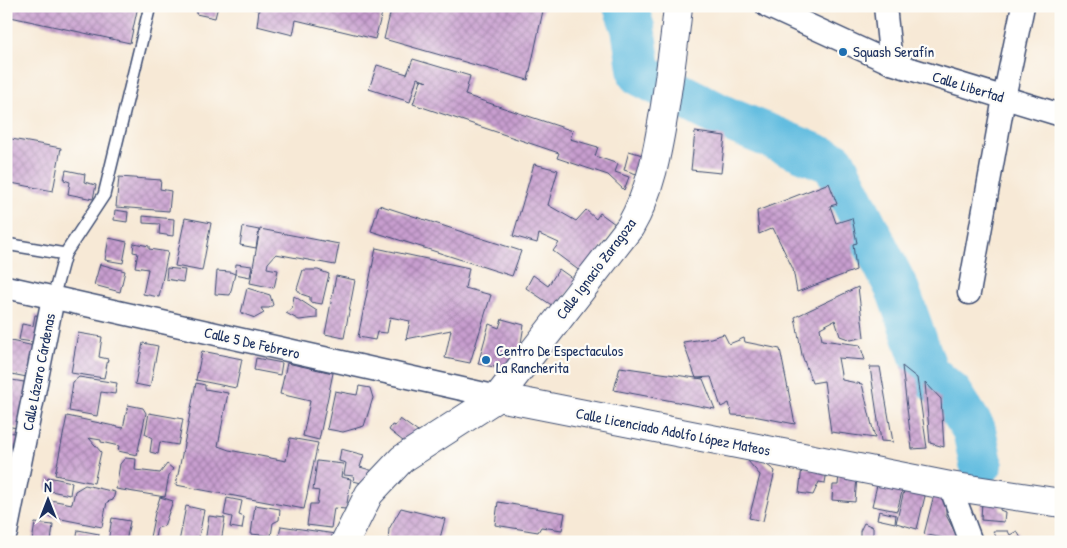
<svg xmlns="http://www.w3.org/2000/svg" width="1067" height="548" font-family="'Patrick Hand',sans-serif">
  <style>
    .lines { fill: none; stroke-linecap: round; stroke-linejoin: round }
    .river { stroke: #63bde0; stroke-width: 44 }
    .building { fill: url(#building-cross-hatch) }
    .lane-casing { stroke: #3c4b70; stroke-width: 14 }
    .street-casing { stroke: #3c4b70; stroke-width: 25 }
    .secondary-casing { stroke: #3c4b70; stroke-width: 30 }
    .lane { stroke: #fff; stroke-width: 11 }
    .street { stroke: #fff; stroke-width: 22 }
    .secondary { stroke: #fff; stroke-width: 28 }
    .poi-dot { fill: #1f6fb2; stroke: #fdfcf7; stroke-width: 2 }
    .labels { text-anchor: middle; stroke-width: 4.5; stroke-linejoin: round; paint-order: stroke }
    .poi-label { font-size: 15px; fill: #1b2f5e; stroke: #fdfcf7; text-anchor: start }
    .street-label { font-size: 15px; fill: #1b2f5e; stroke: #fdfcf7 }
  </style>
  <defs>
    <pattern id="building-cross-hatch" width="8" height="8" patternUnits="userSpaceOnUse" patternTransform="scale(1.25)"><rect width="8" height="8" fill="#c89ecf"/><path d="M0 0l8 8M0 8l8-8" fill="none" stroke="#a281ab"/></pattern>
  </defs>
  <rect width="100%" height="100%" fill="#fdfcf7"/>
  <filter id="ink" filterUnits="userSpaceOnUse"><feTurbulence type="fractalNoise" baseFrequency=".02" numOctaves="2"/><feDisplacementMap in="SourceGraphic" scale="10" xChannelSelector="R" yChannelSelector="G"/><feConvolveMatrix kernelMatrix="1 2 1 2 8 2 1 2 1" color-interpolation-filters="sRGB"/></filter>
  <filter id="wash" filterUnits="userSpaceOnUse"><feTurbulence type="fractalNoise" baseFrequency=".0096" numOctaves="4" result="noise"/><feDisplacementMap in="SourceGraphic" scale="20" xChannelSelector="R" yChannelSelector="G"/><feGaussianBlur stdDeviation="1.12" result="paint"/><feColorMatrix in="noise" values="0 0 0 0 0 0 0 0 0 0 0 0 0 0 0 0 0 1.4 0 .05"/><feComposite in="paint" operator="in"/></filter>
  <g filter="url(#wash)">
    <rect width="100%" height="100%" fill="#f7e9d6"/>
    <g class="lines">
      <!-- river -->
      <path class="river" d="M 625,6 L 633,28 L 640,74 L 723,117 L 834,163 L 898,291 L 927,373 L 951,394 L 974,430 L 981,463"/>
    </g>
    <g id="blocks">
      <!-- building -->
      <g class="building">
        <path d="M 6,6 L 138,6 L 130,43 L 6,16 Z"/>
        <path d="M 198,6 L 218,6 L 215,18 L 196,14 Z"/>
        <path d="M 243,6 L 384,6 L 375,39 L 296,20 L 293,35 L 257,26 L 259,10 Z"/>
        <path d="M 392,6 L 544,6 L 528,80 L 384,39 Z"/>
        <path d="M 413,59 L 470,76 L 465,95 L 573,131 L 570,139 L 598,147 L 595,156 L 618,164 L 615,172 L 629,177 L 624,190 L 608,175 L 557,158 L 559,153 L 413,104 L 421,80 L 427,82 L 417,78 L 410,102 L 369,89 L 377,65 L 407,74 Z"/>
        <path d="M 695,132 L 725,136 L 721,173 L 691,170 Z"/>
        <path d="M 6,138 L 61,148 L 53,191 L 6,182 Z"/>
        <path d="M 629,151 L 649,157 L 643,176 L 624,170 Z"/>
        <path d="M 534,164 L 558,170 L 548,205 L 576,221 L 586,210 L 596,219 L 600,213 L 615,224 L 585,275 L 553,251 L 559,243 L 539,234 L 537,243 L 513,236 Z"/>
        <path d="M 66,170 L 85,174 L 84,182 L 96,185 L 93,199 L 68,194 L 70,182 L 64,180 Z"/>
        <path d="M 119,177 L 161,180 L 160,189 L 171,191 L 169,211 L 116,207 Z"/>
        <path d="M 829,183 L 837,204 L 830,206 L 836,223 L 852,218 L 857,243 L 853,244 L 856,270 L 797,292 L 793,269 L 773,228 L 759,234 L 757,211 Z"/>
        <path d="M 379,205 L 521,251 L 512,276 L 371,231 Z"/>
        <path d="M 115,210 L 128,212 L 127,222 L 114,220 Z"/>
        <path d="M 143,216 L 174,219 L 173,236 L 159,234 L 160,224 L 143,223 Z"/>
        <path d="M 185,218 L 211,223 L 202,271 L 175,266 Z"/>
        <path d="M 243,227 L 259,230 L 256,248 L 240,245 Z"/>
        <path d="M 260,229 L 339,244 L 335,265 L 276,254 L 268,263 L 267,268 L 278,270 L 274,288 L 250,283 Z"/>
        <path d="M 109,238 L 127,242 L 123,263 L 105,260 Z"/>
        <path d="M 134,243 L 149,246 L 149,249 L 168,252 L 159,297 L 143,294 L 148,269 L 135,267 L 138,253 L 133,252 Z"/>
        <path d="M 376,248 L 469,268 L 465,288 L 491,295 L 470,363 L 445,358 L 451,330 L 406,339 L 410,321 L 390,317 L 387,333 L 377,332 L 375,340 L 358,337 Z"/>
        <path d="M 100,264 L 125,271 L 120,292 L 94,285 Z"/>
        <path d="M 236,264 L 252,266 L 250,277 L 235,274 Z"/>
        <path d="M 167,268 L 185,270 L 183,282 L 166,279 Z"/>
        <path d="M 559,269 L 576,281 L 556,308 L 526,288 L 533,275 L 548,286 Z"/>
        <path d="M 303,270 L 318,270 L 329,274 L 322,304 L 310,302 L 310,297 L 301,294 L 297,289 Z"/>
        <path d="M 217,271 L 230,272 L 235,274 L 230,295 L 215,294 Z"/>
        <path d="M 336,276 L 355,280 L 344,338 L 325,334 Z"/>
        <path d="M 858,287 L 864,337 L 851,340 L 840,336 L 835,320 L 820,328 L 822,340 L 860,345 L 865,360 L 838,358 L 842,380 L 862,384 L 875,438 L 831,432 L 824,381 L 812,383 L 802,355 L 795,317 Z"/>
        <path d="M 247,288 L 270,295 L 273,305 L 269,308 L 261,308 L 264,313 L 255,318 L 241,313 Z"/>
        <path d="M 294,296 L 317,311 L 317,318 L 299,320 L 286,313 L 292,309 Z"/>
        <path d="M 35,315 L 44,316 L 39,343 L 19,340 L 22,324 L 33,326 Z"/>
        <path d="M 502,319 L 524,325 L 518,361 L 511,370 L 478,364 L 489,324 L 499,328 Z"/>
        <path d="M 78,333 L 102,337 L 99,357 L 108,359 L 104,378 L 71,373 Z"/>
        <path d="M 724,334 L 729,344 L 744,338 L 745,342 L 780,349 L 795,424 L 753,416 L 732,415 L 729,403 L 721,407 L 711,377 L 696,378 L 703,379 L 715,409 L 614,390 L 620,367 L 696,378 L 683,342 L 711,338 Z"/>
        <path d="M 6,340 L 39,347 L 32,378 L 6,373 Z"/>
        <path d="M 143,343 L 158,346 L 150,387 L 135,384 Z"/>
        <path d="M 202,351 L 242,359 L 236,388 L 196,380 Z"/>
        <path d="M 256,358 L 282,363 L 280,375 L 254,370 Z"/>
        <path d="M 287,363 L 333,373 L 319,440 L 303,436 L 310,401 L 280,394 Z"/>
        <path d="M 902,366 L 917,378 L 927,448 L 912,449 Z"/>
        <path d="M 870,367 L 880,367 L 893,442 L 881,441 Z"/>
        <path d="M 79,377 L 117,383 L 115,394 L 101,392 L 97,416 L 69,411 L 73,382 Z"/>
        <path d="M 12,380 L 30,383 L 23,429 L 6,426 Z"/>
        <path d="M 925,382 L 941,399 L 944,447 L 930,443 Z"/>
        <path d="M 196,383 L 205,385 L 205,389 L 228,393 L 218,446 L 229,450 L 286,461 L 290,438 L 318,443 L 304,509 L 176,485 Z"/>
        <path d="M 359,386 L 370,388 L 373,398 L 364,426 L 343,432 L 327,429 L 335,391 L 357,395 Z"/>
        <path d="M 128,405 L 143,408 L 146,413 L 137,455 L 118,451 L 119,446 L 101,442 L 101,440 L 89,438 L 101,452 L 94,483 L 55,475 L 67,416 L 123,428 Z"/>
        <path d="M 149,413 L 183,419 L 178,445 L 160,442 L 158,454 L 150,452 L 152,438 L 145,434 Z"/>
        <path d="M 400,419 L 418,432 L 408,445 L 389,430 L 392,425 L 395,426 Z"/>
        <path d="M 6,432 L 21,434 L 6,493 Z"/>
        <path d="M 341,449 L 364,455 L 360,467 L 377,472 L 362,483 L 353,481 L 354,476 L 344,475 L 346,463 L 339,461 Z"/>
        <path d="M 755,456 L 775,471 L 763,521 L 749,518 L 760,475 L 748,461 Z"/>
        <path d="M 125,458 L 136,459 L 135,470 L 160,473 L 167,464 L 173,469 L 169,475 L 165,497 L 116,489 L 120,464 Z"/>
        <path d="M 317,461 L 343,464 L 341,477 L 351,479 L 346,509 L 334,508 L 331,528 L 307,525 L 310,504 L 317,504 L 319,491 L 313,490 Z"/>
        <path d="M 802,467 L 827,471 L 825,483 L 819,482 L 813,495 L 799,493 Z"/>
        <path d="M 839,474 L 857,476 L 855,502 L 832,500 L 833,485 L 838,485 Z"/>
        <path d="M 48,477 L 72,482 L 70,495 L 46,490 Z"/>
        <path d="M 879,477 L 904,484 L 897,511 L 872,506 Z"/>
        <path d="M 906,483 L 927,488 L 917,529 L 896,523 Z"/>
        <path d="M 85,485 L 115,492 L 113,500 L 107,502 L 102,527 L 46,516 L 50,500 L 72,504 L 75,491 Z"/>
        <path d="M 936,487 L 950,490 L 946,506 L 946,515 L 960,542 L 924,534 Z"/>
        <path d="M 160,497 L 173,501 L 164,526 L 157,528 L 154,542 L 149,542 L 155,513 Z"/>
        <path d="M 227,498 L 242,501 L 239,515 L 244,517 L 242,529 L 230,527 L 232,517 L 224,515 Z"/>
        <path d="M 982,500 L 1001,501 L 1000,510 L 1005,512 L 1004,522 L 981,520 Z"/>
        <path d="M 498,502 L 565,513 L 562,530 L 541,527 L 538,532 L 495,525 Z"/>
        <path d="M 255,505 L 280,509 L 279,520 L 273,523 L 271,536 L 251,534 Z"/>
        <path d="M 186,506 L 204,510 L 198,542 L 179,542 Z"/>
        <path d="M 401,508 L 445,519 L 439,542 L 388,542 L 389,529 Z"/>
        <path d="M 879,511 L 896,515 L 895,523 L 877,519 Z"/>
        <path d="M 209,516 L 225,518 L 221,542 L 205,542 Z"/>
        <path d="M 112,518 L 130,521 L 126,542 L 108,542 Z"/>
        <path d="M 35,523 L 53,525 L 51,542 L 32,542 Z"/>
        <path d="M 864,523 L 873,527 L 873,538 L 871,538 L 870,542 L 860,542 L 860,531 Z"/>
        <path d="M 281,526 L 342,535 L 341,542 L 321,542 L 312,540 L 312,542 L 295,542 L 295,538 L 279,536 Z"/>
        <path d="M 78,530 L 99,534 L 98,542 L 76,542 Z"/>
        <path d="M 993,531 L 1008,531 L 1010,535 L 1017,531 L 1023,542 L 999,542 Z"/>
      </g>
    </g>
  </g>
  <g filter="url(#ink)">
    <use href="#blocks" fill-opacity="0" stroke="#3c4b70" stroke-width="1"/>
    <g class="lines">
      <defs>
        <g id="lane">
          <path d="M 6,244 L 65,254"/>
          <path d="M 53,298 L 65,254 L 104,195 L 150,6"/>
        </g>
        <g id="street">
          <path d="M 767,6 L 891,63 L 1061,115"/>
          <path d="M 885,6 L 891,63"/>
          <path d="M 6,287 L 498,397"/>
          <path d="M 969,293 L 1004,98 L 1023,6"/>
          <path d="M 950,486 L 971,542"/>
          <path d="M 6,533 L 53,298"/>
        </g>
        <g id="secondary">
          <path d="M 498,397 L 950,486 L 1061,503"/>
          <path d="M 345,542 L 369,494 L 402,459 L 498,397 L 630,227 C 652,189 658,148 665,106 C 670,72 675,40 678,6"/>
        </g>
      </defs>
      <!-- lane casing -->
      <use href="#lane" class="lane-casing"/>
      <!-- street casing -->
      <use href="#street" class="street-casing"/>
      <!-- secondary casing -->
      <use href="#secondary" class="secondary-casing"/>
      <!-- lane -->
      <use href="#lane" class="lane"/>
      <!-- street -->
      <use href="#street" class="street"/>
      <!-- secondary -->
      <use href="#secondary" class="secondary"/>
    </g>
  </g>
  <!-- markers -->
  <g class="poi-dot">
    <circle cx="843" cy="52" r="5"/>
    <circle cx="486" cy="360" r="5"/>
  </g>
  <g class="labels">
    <!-- poi labels -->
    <g class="poi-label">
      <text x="853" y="57">Squash Serafín</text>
      <text x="496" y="356">Centro De Espectaculos<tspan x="496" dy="17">La Rancherita</tspan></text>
    </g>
    <!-- street labels -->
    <g class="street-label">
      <text transform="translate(968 87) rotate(17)" y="5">Calle Libertad</text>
      <text transform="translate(596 269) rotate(-53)" y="5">Calle Ignacio Zaragoza</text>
      <text transform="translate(252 343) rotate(13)" y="5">Calle 5 De Febrero</text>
      <text transform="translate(39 372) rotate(-79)" y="5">Calle Lázaro Cárdenas</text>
      <text transform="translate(673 432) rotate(11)" y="5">Calle Licenciado Adolfo López Mateos</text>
    </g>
  </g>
  <!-- margin -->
  <rect width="1067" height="548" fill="none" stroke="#fdfcf7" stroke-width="25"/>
  <!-- north arrow -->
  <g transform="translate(48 500)" stroke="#fdfcf7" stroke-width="4" paint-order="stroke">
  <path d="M0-4L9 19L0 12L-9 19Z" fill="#1b2f5e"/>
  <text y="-8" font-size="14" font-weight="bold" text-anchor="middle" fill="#1b2f5e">N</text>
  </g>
</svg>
